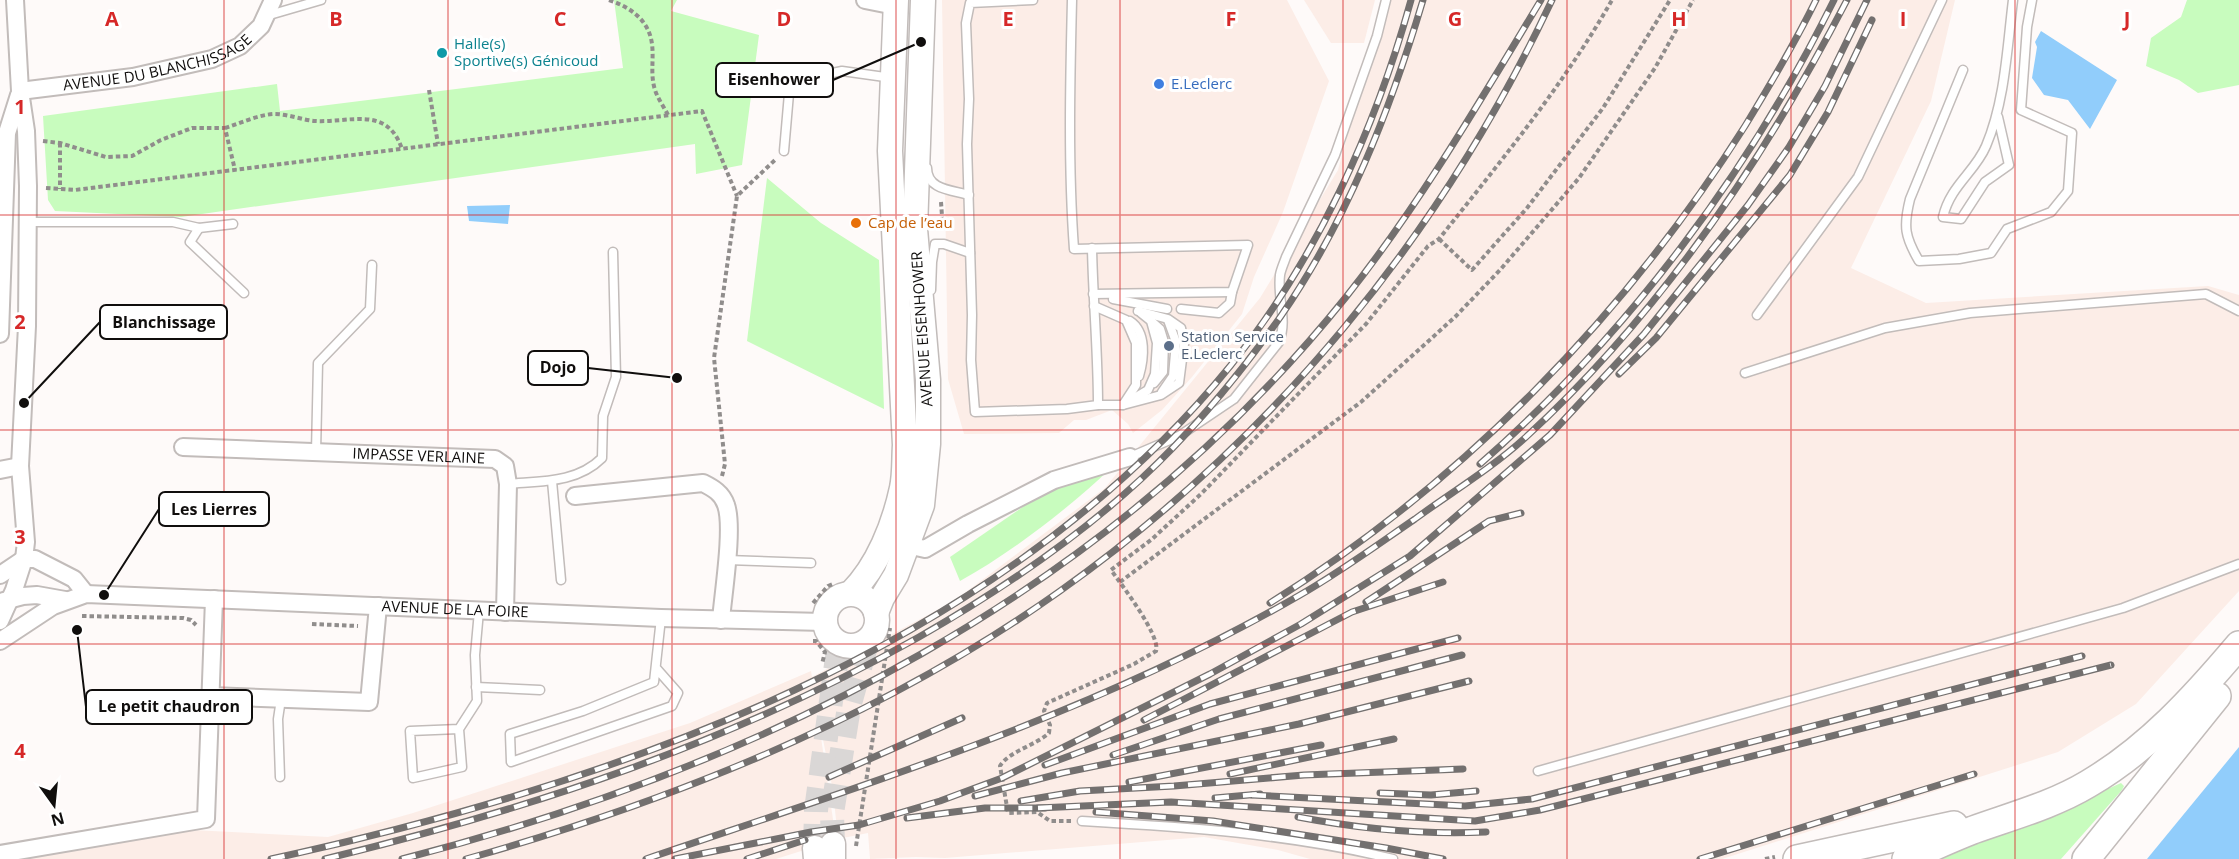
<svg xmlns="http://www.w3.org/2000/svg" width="2239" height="859" font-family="'Open Sans',sans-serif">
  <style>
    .built { fill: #fcede7 }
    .green { fill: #c8fcbe }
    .water { fill: #91cdfb }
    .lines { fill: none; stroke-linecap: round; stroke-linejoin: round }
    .secondary-tunnel { stroke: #dad7d6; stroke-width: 24; stroke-dasharray: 24 12; stroke-linecap: butt }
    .lane-casing { stroke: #c2bcba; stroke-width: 11 }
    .street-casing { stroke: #c2bcba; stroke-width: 20 }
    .secondary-casing { stroke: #c2bcba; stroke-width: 27 }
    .primary-casing { stroke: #c2bcba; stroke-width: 30 }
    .path { stroke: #908d8c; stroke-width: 4; stroke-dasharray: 4.5 3; stroke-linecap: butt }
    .lane { stroke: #fff; stroke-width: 8 }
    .street { stroke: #fff; stroke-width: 16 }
    .secondary { stroke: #fff; stroke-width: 24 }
    .primary { stroke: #fff; stroke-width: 27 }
    .rail-casing { stroke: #73706f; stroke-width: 7 }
    .rail { stroke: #fff; stroke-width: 4.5; stroke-dasharray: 14; stroke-linecap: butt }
    .grid { fill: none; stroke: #d62828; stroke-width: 1.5; stroke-opacity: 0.55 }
    .culture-dot { fill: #0f9aa8; stroke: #fff; stroke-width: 2 }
    .shop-dot { fill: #3f7fe0; stroke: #fff; stroke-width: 2 }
    .food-dot { fill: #e8710a; stroke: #fff; stroke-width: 2 }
    .service-dot { fill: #5c6f8a; stroke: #fff; stroke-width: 2 }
    .labels { text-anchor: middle; stroke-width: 6; stroke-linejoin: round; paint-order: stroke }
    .culture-label { font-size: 15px; fill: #0d838f; stroke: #fff; text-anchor: start }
    .street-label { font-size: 15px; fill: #100e0d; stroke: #fff }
    .shop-label { font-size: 15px; fill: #366cbe; stroke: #fff; text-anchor: start }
    .food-label { font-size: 15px; fill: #c56008; stroke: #fff; text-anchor: start }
    .service-label { font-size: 15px; fill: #4e5e75; stroke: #fff; text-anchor: start }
    .grid-label { font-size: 20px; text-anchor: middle; font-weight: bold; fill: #d62828; stroke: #fff; stroke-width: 6; stroke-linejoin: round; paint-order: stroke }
    .leader { fill: none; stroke: #100e0d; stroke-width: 2 }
    .callout-dot { fill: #100e0d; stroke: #fff; stroke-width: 2 }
    .callout { fill: #fff; stroke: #100e0d; stroke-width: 2 }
    .callout-label { font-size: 16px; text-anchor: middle; font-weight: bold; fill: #100e0d }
  </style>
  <rect width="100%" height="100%" fill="#fefaf9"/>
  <!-- built -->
  <g class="built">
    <path d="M 942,0 L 1287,0 L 1329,81 L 1283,212 L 1254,277 L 1242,314 L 1192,377 L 1162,410 L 1133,433 L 1128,424 L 1112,410 L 1086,420 L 1074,420 L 1059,433 L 964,434 L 948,379 Z"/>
    <path d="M 1304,0 L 1375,0 L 1364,43 L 1331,43 Z"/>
    <path d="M 1384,0 L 1955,0 L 1931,101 L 1851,268 L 1926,303 L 2208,286 L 2239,295 L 2239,591 L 2136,704 L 2058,752 L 1722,859 L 1310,859 L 1278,850 L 1204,837 L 945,858 L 916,857 L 870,859 L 868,833 L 838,839 L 833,791 L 816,703 L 836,840 L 776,859 L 1,859 L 71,833 L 154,828 L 328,837 L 413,813 L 690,723 L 811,671 L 812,677 L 954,601 L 1105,488 L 1260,298 L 1338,170 Z"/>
  </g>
  <!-- green -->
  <g class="green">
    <path d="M 614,0 L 677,0 L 671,11 L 759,35 L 742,165 L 696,174 L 695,144 L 181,217 L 55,211 L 48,200 L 43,116 L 277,84 L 280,111 L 623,68 Z"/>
    <path d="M 2187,0 L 2239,0 L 2239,85 L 2198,93 L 2179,80 L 2146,66 L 2151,38 L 2181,17 Z"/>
    <path d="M 767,178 L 821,223 L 879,260 L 884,409 L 747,341 Z"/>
    <path d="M 1111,468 C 1069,508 1011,553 960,581 L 950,557 L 1030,502 L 1064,485 Z"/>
    <path d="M 2121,783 L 2124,786 L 2122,790 L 2061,859 L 1921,859 L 2061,810 Z"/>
  </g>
  <!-- water -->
  <g class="water">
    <path d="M 2041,31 L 2117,80 L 2090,129 L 2068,100 L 2044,95 L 2032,78 L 2037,47 L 2035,42 Z"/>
    <path d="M 510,205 L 508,224 L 469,221 L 467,206 Z"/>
    <path d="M 2239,747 L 2239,859 L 2147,859 Z"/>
  </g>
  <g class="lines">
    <!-- secondary-tunnel -->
    <g class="secondary-tunnel">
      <path d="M 833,844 L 832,813 L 849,707 L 868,639"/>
      <path d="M 815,848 L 816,810 L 839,643"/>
    </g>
    <defs>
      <g id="lane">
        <path d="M 1033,0 L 970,3 L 966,23 L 969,99 L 967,144 L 972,315 L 971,360 L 975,412 L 1067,409 L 1098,405 C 1098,352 1093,300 1092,248"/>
        <path d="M 1072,0 C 1070,83 1068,166 1074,249 L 1248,245 L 1232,292 L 1093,294"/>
        <path d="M 266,16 L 321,0"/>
        <path d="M 1963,70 L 1910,199 C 1903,227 1905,237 1919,261 L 1959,259 L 1991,253 L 2007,229 L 2051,212 L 2068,191 L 2072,133 L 2021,110 L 2027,27 L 2032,0"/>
        <path d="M 1998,117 L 2009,165 L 1985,182 L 1961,219 L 1943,217 C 1950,186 1975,172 1986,146 C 2005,101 2007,49 2013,0"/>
        <path d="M 784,151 L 790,82 L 842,71 L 892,78"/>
        <path d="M 927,168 C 927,190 952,190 969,195"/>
        <path d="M 27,222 L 173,222 L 199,228 L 190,242 L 244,293"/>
        <path d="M 199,228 L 233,224"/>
        <path d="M 931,290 L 932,262 L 935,244 L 944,244 L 970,253"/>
        <path d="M 1113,299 L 1167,309"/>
        <path d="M 1094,306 L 1126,320 L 1136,343 L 1136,385 L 1123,405 L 1098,405"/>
        <path d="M 1181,309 L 1219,313 L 1230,303 L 1232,292"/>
        <path d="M 1757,315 L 1858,177 L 1942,0"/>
        <path d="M 1130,321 C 1147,332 1144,359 1139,376"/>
        <path d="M 1151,321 L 1160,329 L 1164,342 L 1163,372 L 1154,383"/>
        <path d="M 1745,373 L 1885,328 L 1970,313 L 2206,294 L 2239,311"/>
        <path d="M 1162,392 L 1173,376 L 1176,342 L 1168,320"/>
        <path d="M 1133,399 L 1148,390 L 1155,374 L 1157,343 L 1151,321 L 1141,313"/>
        <path d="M 1123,405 L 1161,395 L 1179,383 L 1184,344 L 1181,328 L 1168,319 L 1138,311"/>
        <path d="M 316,452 L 318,363 L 370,309 L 372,265"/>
        <path d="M 1130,457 L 1179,436 L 1234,399 L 1279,342 C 1288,319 1277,299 1280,275 C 1281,269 1284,263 1286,257 L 1335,155 L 1377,36 L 1386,0"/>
        <path d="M 552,481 L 561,580"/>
        <path d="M 508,484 C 541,481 577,483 602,458 L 603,416 L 616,377 L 613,252"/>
        <path d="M 727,560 L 811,563"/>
        <path d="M 656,668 L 678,693 L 672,706 L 511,762 L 510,734 L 583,711 L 654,682 L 661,618"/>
        <path d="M 476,687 L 540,690"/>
        <path d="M 459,729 L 410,731 L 413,778 L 462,767 L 459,729 L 477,701 L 475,655 L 479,611"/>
        <path d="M 1538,771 L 2123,608 L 2239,564"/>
        <path d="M 280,777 L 278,719 L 281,699"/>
        <path d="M 1082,821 C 1186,827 1292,834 1393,859"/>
      </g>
      <g id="street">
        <path d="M 865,0 L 895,6"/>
        <path id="s1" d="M 20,91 L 133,77 L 212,59 L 240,46 L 261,26 L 273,0"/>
        <path d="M 0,334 L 7,133 L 19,95"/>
        <path id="s2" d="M 183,447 L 495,459 L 505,466 L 508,484 L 505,612"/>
        <path d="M 0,470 L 20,466"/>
        <path d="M 575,496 L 703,483 C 713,488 722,493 726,505 C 734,527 723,594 721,620"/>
        <path d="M 907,545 L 925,549 L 968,524 L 1054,480 L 1130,457"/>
        <path d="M 0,575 L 24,559 L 35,559 L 74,579 L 86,594"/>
        <path d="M 4,601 L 23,596 L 37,595 L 65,600"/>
        <path d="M 0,621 L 14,590 L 24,559 L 26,542 L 20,466 L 27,326 L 28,186 L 26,131 L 20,91 L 15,0"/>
        <path id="s3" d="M 0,641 L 53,606 L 86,594 L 661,618 L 824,622"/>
        <path d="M 211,696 L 369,702 L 378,606"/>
        <path d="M 0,854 L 206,819 L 214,599"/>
      </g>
      <g id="secondary">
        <path d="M 851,593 C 878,566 894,525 902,488 C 905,474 904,459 905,445 L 890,151 L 896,0"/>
        <circle cx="851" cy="620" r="26"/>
        <path d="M 876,613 L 882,598 L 896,575 L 922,505 L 928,444 L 928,380 L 915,229 L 923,0"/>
        <path d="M 833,844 L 833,859"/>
        <path d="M 815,848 L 816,859"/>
      </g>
      <g id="primary">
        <path d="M 1797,859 L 1954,825"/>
        <path d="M 1906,859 C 1928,849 1950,839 1973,830 C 2012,816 2053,805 2088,784 C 2148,749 2195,697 2239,645"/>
        <path d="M 2086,859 L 2217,696"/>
      </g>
    </defs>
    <!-- lane casing -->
    <use href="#lane" class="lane-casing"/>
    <!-- street casing -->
    <use href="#street" class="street-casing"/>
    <!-- secondary casing -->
    <use href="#secondary" class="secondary-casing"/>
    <!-- primary casing -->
    <use href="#primary" class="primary-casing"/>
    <!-- path -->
    <g class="path">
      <path d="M 609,0 C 630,7 649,20 652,44 C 654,60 650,74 655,90 C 658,99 664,107 668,115"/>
      <path d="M 429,90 L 438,144"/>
      <path d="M 225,128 C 241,123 257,115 274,114 C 288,114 302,120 315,121 C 350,123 387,105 402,149"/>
      <path d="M 43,141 L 60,143 L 106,157 L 132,156 L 161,140 L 192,128 L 225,128 L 235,170"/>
      <path d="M 60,143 L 60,189"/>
      <path d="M 46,188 L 75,190 L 702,111 L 737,196"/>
      <path d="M 941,202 L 943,230"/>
      <path d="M 1439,239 L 1472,270 L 1527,208 L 1603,108 L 1670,0"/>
      <path d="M 722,476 L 725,464 L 714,358 L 737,196 L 775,160"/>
      <path d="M 1120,582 L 1361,402 L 1455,317 L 1500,270 L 1579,178 L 1655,68 L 1693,0"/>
      <path d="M 813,603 L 828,586 L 833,584"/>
      <path d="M 82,616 L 183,618 L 191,620 L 196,625"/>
      <path d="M 312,624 L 358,626"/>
      <path d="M 813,641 L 816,641 L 825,652 L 822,664"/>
      <path d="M 1071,821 L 1050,821 L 1037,812 L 1008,813 L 1000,766 C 1008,752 1036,745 1049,733 L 1050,725 L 1044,711 L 1047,703 L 1134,664 L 1156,651 C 1161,636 1121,584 1111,570 L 1151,540 L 1201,494 L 1366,324 L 1428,246 L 1439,239 C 1500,162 1563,86 1612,0"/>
      <path d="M 856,846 L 890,628"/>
      <path d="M 1765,859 L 1775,857"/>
    </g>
    <!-- lane -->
    <use href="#lane" class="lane"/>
    <!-- street -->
    <use href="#street" class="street"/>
    <!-- secondary -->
    <use href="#secondary" class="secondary"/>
    <!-- primary -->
    <use href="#primary" class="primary"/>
    <defs>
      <g id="rail">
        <path d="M 1619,374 L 1656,338 L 1790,175 L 1828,112 L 1872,20"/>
        <path d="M 1480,464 C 1627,335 1748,174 1834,0"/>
        <path d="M 1366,602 L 1489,521 L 1521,513"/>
        <path d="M 1270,603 C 1462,483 1624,317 1745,126 C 1770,85 1795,43 1816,0"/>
        <path d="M 1144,720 L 1352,612 L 1443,582"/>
        <path d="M 1113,755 L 1219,719 L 1462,655"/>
        <path d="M 1045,765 L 1210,704 L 1458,638"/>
        <path d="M 1230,774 L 1394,739"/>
        <path d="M 829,777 L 962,718"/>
        <path d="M 1129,782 L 1321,745"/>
        <path d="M 1380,793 L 1431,795 L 1476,791"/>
        <path d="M 1252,795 L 1465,806 L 1532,799 L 2082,656"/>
        <path d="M 975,796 L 1062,773 L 1299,724 L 1469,681"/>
        <path d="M 1215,798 L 1260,794"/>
        <path d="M 1021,801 L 1080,791 L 1174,786 L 1304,775 L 1463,769"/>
        <path d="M 1038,808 L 1171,802 L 1475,821 L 1540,810 L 2111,665"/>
        <path d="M 1096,812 L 1213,821 L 1386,848 L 1443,859"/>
        <path d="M 1298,817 C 1361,829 1423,835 1486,832"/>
        <path d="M 907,818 L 985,808 L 1045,808"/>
        <path d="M 271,859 C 617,784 1001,648 1231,365 C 1316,260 1375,130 1411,0"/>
        <path d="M 325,859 C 534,808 731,743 919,637 C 998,592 1075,540 1141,479 C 1194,430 1240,374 1281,316 C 1347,220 1390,111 1423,0"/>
        <path d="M 402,859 C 764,766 1109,593 1346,297 C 1420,204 1480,101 1541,0"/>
        <path d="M 466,859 C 673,801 884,716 1060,591 C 1273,440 1441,236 1552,0"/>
        <path d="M 646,859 C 869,783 1095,714 1300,595 C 1340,572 1377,545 1415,519 C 1452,492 1492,468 1526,437 C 1660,314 1764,160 1847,0"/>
        <path d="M 675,859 L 811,832 L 859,825 L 940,801 L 1002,778 L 1210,674 L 1301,624 L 1410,556 L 1550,435 L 1644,334 L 1748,205 L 1789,147 L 1825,86 L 1867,0"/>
        <path d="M 747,859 L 805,840"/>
        <path d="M 1700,859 L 1974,774"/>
      </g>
    </defs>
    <!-- rail casing -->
    <use href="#rail" class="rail-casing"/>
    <!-- rail -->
    <use href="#rail" class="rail"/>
  </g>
  <!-- grid -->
  <path class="grid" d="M 224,0 L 224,859M 448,0 L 448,859M 672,0 L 672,859M 896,0 L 896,859M 1120,0 L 1120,859M 1343,0 L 1343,859M 1567,0 L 1567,859M 1791,0 L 1791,859M 2015,0 L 2015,859M 0,215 L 2239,215M 0,430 L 2239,430M 0,644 L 2239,644"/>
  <!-- markers -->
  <circle class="culture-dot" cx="442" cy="53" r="6"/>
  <circle class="shop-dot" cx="1159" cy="84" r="6"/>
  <circle class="food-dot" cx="856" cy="223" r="6"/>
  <circle class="service-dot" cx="1169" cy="346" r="6"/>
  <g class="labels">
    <!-- culture labels -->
    <g class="culture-label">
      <text x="454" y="49">Halle(s)<tspan x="454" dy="17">Sportive(s) Génicoud</tspan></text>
    </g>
    <!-- street labels -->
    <g class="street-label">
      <text dy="5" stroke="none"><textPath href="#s1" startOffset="141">AVENUE DU BLANCHISSAGE</textPath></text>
      <text transform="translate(922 329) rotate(-94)" y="5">AVENUE EISENHOWER</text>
      <text dy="5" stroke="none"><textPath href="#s2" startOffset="236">IMPASSE VERLAINE</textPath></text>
      <text dy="5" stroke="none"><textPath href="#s3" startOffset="468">AVENUE DE LA FOIRE</textPath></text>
    </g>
    <!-- shop labels -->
    <g class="shop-label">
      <text x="1171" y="89">E.Leclerc</text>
    </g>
    <!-- food labels -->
    <g class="food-label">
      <text x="868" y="228">Cap de l’eau</text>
    </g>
    <!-- service labels -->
    <g class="service-label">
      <text x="1181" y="342">Station Service<tspan x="1181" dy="17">E.Leclerc</tspan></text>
    </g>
  </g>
  <g class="grid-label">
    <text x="112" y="26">A</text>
    <text x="336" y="26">B</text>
    <text x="560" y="26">C</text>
    <text x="784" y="26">D</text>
    <text x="1008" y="26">E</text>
    <text x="1231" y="26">F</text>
    <text x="1455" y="26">G</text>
    <text x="1679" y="26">H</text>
    <text x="1903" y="26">I</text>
    <text x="2127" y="26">J</text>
    <text x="20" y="114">1</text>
    <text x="20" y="329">2</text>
    <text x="20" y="544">3</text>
    <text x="20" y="758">4</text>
  </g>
  <!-- callouts -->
  <path class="leader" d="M921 42L833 80M24 403L100 322M677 378L588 368M104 595L159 509M77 630L86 707"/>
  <g class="callout-dot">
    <circle cx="921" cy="42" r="6"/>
    <circle cx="24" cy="403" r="6"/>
    <circle cx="677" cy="378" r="6"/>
    <circle cx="104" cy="595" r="6"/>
    <circle cx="77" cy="630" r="6"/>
  </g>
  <g class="callout">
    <rect x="716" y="63" width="117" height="34" rx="6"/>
    <rect x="100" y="305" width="127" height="34" rx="6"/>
    <rect x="528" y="351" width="60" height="34" rx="6"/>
    <rect x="159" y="492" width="110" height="34" rx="6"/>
    <rect x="86" y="690" width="166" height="34" rx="6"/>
  </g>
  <g class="callout-label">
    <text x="774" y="85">Eisenhower</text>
    <text x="164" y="328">Blanchissage</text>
    <text x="558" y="373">Dojo</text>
    <text x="214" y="515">Les Lierres</text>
    <text x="169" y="712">Le petit chaudron</text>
  </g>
  <!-- north arrow -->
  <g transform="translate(54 805) rotate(165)" stroke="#ffffff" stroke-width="4.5" paint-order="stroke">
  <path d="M0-4.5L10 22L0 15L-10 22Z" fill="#100e0d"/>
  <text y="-9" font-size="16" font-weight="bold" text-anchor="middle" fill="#100e0d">N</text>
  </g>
</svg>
